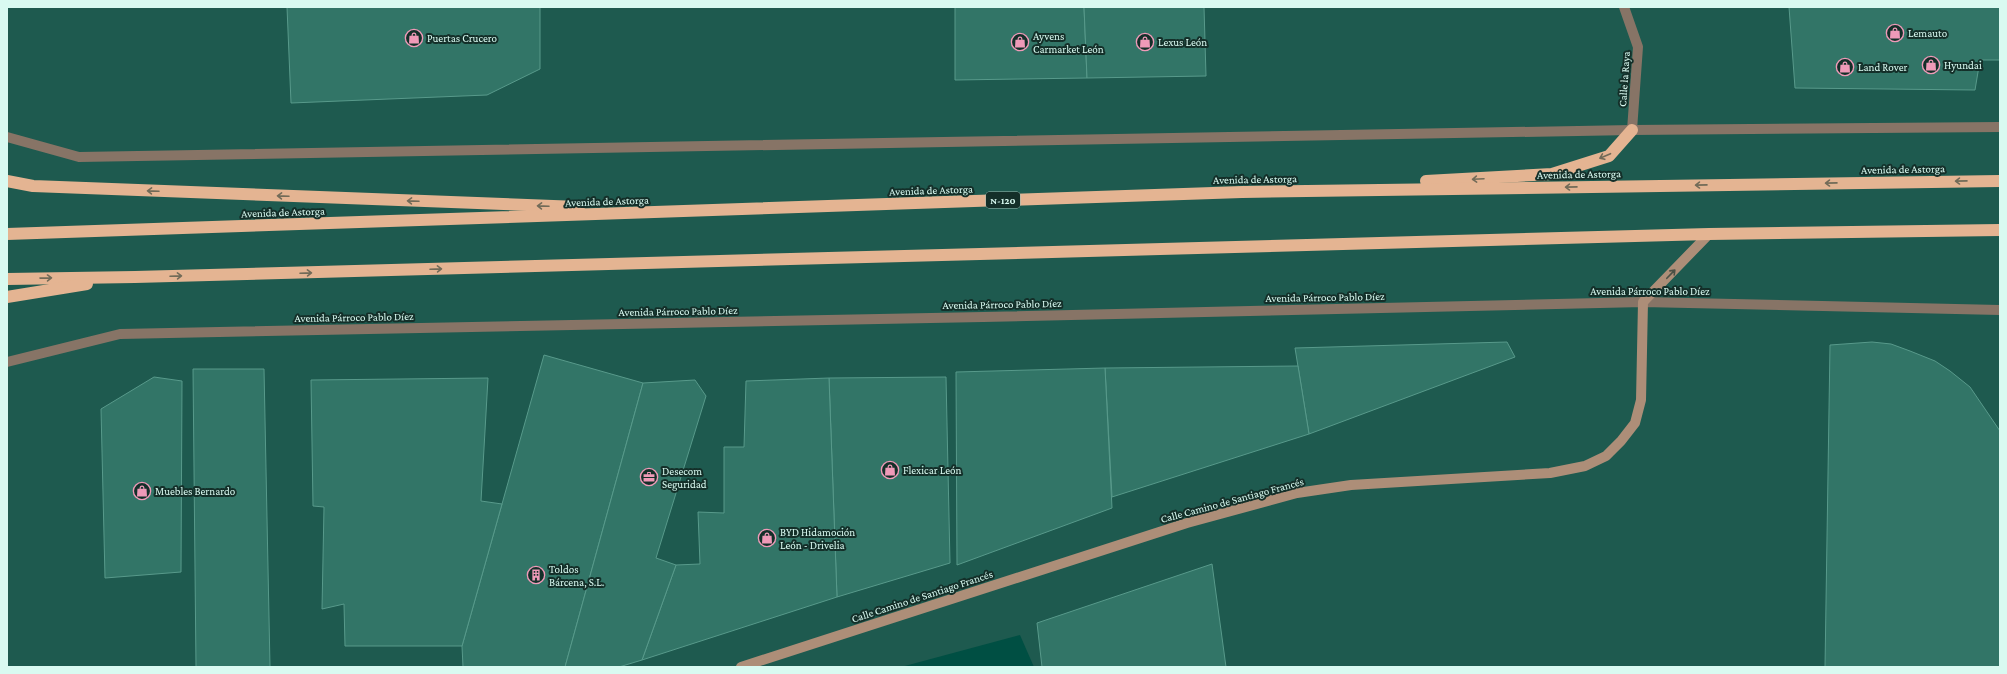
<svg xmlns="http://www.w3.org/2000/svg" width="2007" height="674" font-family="'Crimson Pro',serif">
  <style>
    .built { fill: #1e5a4f }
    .building { fill: #327567; stroke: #589a8b }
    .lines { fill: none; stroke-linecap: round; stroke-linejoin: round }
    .lane { stroke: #877466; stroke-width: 10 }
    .street { stroke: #877466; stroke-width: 10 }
    .secondary { stroke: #ad8e78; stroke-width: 10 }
    .highway { stroke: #e4b492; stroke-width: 12 }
    .oneway { stroke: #726b58 }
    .oneway2 { stroke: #4a5045 }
    .labels { text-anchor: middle; stroke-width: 4; stroke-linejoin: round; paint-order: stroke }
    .shield { fill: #142f29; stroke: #9ebdb5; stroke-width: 1 }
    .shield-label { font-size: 10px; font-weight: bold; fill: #d9faf1 }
    .poi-label { font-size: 11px; fill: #d9faf1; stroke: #142f29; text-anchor: start }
    .street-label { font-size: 11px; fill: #d9faf1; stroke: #142f29 }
  </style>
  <rect width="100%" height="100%" fill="#004f43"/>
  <!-- built -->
  <path class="built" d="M 7,7 L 2000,7 L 2000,667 L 1034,667 L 1020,635 L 901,667 L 7,667 Z"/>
  <!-- building -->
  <g class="building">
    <path d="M 287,7 L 540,7 L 540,69 L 487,95 L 291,103 Z"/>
    <path d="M 955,7 L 1084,7 L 1087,78 L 955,80 Z"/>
    <path d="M 1084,7 L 1204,7 L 1206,76 L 1087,78 Z"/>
    <path d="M 1789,7 L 2000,7 L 2000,60 L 1980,60 L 1975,90 L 1795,88 Z"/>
    <path d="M 1507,342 L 1515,357 L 1309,434 L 1295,348 Z"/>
    <path d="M 1872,342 L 1891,344 L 1910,351 L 1935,361 L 1950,371 L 1970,387 L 2000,431 L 2000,667 L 1825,667 L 1830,345 Z"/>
    <path d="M 544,355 L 643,383 L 565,667 L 463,667 L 462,646 Z"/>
    <path d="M 1298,366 L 1309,434 L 1112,497 L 1105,368 Z"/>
    <path d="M 1105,368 L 1112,508 L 957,565 L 956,372 Z"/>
    <path d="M 193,369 L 264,369 L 270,667 L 196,667 Z"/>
    <path d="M 154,377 L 182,381 L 181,572 L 105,578 L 101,409 Z"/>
    <path d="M 946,377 L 950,563 L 837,597 L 829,378 Z"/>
    <path d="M 488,378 L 481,501 L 502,504 L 462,646 L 345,646 L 344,604 L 322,609 L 324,507 L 313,506 L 311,380 Z"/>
    <path d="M 829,378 L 837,597 L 642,660 L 676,565 L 700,564 L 698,512 L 724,513 L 724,447 L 744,447 L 746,381 Z"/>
    <path d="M 695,380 L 706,396 L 656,558 L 676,565 L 642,660 L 619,667 L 565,667 L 643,383 Z"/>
    <path d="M 1212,564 L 1226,667 L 1042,667 L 1037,623 Z"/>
  </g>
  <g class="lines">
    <!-- lane -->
    <path class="lane" d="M 7,137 L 79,157 L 1632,130 L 2000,127"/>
    <!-- street -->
    <g class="street">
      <path d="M 1624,7 L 1638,47 L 1632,130"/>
      <path d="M 7,362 L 120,334 L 983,317 L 1643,302 L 2000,310"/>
    </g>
    <!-- secondary -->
    <path class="secondary" d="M 741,667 L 1187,523 L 1297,493 L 1351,485 L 1550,473 L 1585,466 L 1606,456 L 1621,441 L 1635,423 L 1641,400 L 1643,302 L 1709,234"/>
    <!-- highway -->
    <g class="highway">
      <path d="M 7,181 L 33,186 L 579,207"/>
      <path d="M 1426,181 L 1552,174 L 1609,156 L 1632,130"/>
      <path d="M 7,234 L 1242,192 L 2000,181"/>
      <path d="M 7,279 L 135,277 L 1709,234 L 2000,230"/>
      <path d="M 7,297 L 87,284"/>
    </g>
  </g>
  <!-- one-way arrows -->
  <defs><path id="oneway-shaft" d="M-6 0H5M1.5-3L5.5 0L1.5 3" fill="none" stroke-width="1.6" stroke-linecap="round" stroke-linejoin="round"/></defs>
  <g class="oneway">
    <use href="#oneway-shaft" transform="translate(1605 156) rotate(157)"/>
    <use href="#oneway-shaft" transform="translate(1478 179) rotate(177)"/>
    <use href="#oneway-shaft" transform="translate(1961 181) rotate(179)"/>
    <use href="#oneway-shaft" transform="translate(1831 183) rotate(179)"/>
    <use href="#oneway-shaft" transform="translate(1701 185) rotate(179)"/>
    <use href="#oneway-shaft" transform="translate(1571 187) rotate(179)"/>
    <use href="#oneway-shaft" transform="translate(153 191) rotate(-178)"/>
    <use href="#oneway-shaft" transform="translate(283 196) rotate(-178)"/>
    <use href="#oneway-shaft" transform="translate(413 201) rotate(-178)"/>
    <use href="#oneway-shaft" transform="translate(543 206) rotate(-178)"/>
    <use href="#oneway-shaft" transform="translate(436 269) rotate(-2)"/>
    <use href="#oneway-shaft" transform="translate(306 273) rotate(-2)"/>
    <use href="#oneway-shaft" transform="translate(176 276) rotate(-2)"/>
    <use href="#oneway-shaft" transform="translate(46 278) rotate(-1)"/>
  </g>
  <use class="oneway2" href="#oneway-shaft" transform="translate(1671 274) rotate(-46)"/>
  <!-- icons -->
  <defs>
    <symbol id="shop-ring" viewBox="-11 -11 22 22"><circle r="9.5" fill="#142f29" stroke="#ef9ab8" stroke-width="1.5"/><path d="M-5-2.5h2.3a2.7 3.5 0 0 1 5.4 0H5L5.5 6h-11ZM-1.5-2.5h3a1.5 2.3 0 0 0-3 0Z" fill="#ef9ab8"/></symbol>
    <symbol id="office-ring" viewBox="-11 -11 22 22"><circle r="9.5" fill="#142f29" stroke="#ef9ab8" stroke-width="1.5"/><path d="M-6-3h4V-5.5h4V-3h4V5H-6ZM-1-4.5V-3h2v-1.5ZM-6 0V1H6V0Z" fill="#ef9ab8"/></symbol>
    <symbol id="building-ring" viewBox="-11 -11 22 22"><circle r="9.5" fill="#142f29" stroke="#ef9ab8" stroke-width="1.5"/><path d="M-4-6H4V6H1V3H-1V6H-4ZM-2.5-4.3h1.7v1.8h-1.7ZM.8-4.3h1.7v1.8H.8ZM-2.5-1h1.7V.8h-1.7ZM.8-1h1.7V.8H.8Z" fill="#ef9ab8"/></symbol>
  </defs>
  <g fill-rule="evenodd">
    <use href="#shop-ring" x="1885" y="23" width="20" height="20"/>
    <use href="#shop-ring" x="404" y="28" width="20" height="20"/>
    <use href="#shop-ring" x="1010" y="32" width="20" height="20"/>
    <use href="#shop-ring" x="1135" y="32" width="20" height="20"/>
    <use href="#shop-ring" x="1921" y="55" width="20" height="20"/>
    <use href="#shop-ring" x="1835" y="57" width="20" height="20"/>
    <use href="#shop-ring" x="880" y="460" width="20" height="20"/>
    <use href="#office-ring" x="639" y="467" width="20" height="20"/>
    <use href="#shop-ring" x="132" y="481" width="20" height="20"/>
    <use href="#shop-ring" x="757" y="528" width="20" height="20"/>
    <use href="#building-ring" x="526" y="565" width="20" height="20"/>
  </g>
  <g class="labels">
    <!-- shield labels -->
    <rect class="shield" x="986" y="192" width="34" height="16" rx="3"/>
    <g class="shield-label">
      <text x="1003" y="204">N-120</text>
    </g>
    <!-- poi labels -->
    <g class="poi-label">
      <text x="1908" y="37">Lemauto</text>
      <text x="1033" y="40">Ayvens<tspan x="1033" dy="13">Carmarket León</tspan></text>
      <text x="427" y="42">Puertas Crucero</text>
      <text x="1158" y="46">Lexus León</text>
      <text x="1944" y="69">Hyundai</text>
      <text x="1858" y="71">Land Rover</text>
      <text x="903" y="474">Flexicar León</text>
      <text x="662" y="475">Desecom<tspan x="662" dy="13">Seguridad</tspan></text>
      <text x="155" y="495">Muebles Bernardo</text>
      <text x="780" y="536">BYD Hidamoción<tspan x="780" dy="13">León - Drivelia</tspan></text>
      <text x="549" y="573">Toldos<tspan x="549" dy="13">Bárcena, S.L.</tspan></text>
    </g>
    <!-- street labels -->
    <g class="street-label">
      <text transform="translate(1624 79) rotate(-86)" y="4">Calle la Raya</text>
      <text transform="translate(1903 169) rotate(-1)" y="4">Avenida de Astorga</text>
      <text transform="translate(1579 174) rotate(-1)" y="4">Avenida de Astorga</text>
      <text transform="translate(1255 179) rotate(-1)" y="4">Avenida de Astorga</text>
      <text transform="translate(931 190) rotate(-2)" y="4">Avenida de Astorga</text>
      <text transform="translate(607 201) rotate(-2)" y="4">Avenida de Astorga</text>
      <text transform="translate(283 212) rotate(-2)" y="4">Avenida de Astorga</text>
      <text x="1650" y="295">Avenida Párroco Pablo Díez</text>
      <text transform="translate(1325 297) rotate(-1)" y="4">Avenida Párroco Pablo Díez</text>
      <text transform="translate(1002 304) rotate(-1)" y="4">Avenida Párroco Pablo Díez</text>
      <text transform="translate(678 311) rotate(-1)" y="4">Avenida Párroco Pablo Díez</text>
      <text transform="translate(354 317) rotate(-1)" y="4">Avenida Párroco Pablo Díez</text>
      <text transform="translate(1232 500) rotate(-15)" y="4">Calle Camino de Santiago Francés</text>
      <text transform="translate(922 596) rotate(-18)" y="4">Calle Camino de Santiago Francés</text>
    </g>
  </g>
  <!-- border -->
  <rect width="2007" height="674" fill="none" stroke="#d9faf1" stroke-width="16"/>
</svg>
